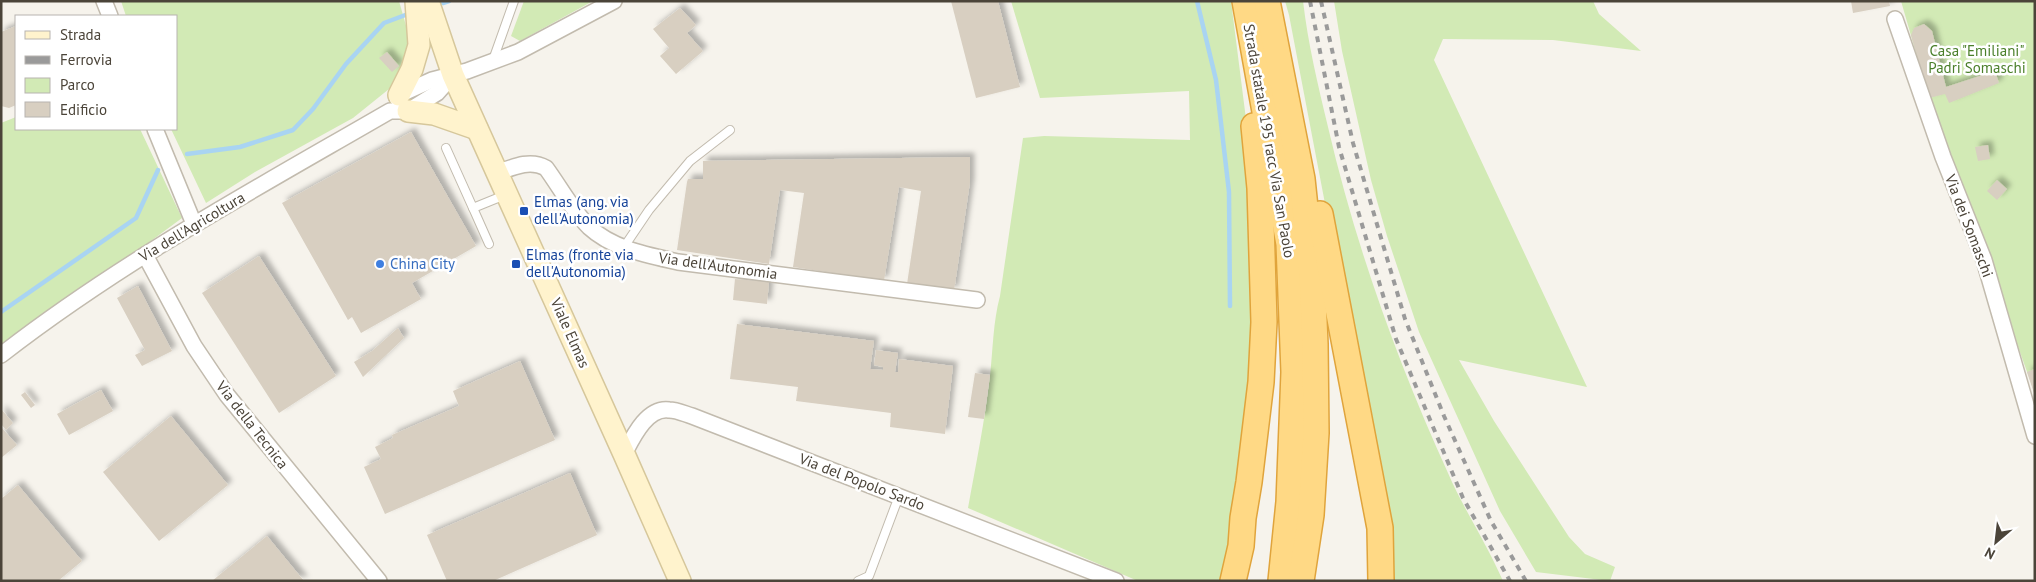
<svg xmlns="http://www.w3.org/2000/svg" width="2036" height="582" font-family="'PT Sans',sans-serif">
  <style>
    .green { fill: #d2eab5 }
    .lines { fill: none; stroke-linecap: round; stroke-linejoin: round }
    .stream { stroke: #a9d4f2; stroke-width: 4.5 }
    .building { fill: #d8cfc1; filter: url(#shadow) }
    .service-casing { stroke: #c2bbae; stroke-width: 10 }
    .minor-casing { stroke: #c2bbae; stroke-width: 18 }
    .secondary-casing { stroke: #d6c79b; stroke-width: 24 }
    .trunk-casing { stroke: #e0a43c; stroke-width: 28 }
    .service { stroke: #fff; stroke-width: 8 }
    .minor { stroke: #fff; stroke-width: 15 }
    .secondary { stroke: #fff3cd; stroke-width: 21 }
    .trunk { stroke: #ffd985; stroke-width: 25 }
    .rail { stroke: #9a9a9a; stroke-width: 4; stroke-dasharray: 6 6; stroke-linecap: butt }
    .transit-dot { fill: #1a4fb4; stroke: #fff; stroke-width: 2 }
    .shop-dot { fill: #3f7fe0; stroke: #fff; stroke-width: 2 }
    .labels { text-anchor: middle; stroke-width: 5; stroke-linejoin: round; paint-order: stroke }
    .park-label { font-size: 15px; fill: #4a7f2a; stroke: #fff }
    .street-label { font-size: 15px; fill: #4b4439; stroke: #fff }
    .transit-label { font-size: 15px; fill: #164399; stroke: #fff; text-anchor: start }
    .shop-label { font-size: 15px; fill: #366cbe; stroke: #fff; text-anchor: start }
  </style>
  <defs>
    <filter id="shadow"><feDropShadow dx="4.5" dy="-4.5" stdDeviation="2.5" flood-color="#0004"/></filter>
  </defs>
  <rect width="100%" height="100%" fill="#f6f3ec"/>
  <!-- green -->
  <g class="green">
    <path d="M 121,1 L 399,1 L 409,36 L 406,60 L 394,85 L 353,118 L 255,172 L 206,203 L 171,129 L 176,129 L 176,16 L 126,16 Z"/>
    <path d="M 524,1 L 593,1 L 520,41 L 511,36 Z"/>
    <path d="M 1011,1 L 1231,1 L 1248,135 L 1257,323 L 1236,517 L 1221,581 L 1138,581 L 968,508 C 976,464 985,420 990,376 C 993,349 993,322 1000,296 L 1023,138 L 1044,136 L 1190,140 L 1189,91 L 1040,98 Z"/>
    <path d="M 1285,1 L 1303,1 C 1308,44 1318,85 1328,127 C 1356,247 1397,361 1448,473 C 1464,510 1487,544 1503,581 L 1391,581 L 1327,214 L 1289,15 Z"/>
    <path d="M 1334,1 L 1593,1 L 1599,14 L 1641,51 L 1553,40 L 1443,39 L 1434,60 L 1587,387 L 1459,360 L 1494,421 L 1569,537 L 1585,554 L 1615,567 L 1610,581 L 1536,572 L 1500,511 L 1419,332 L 1387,236 L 1371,180 L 1342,51 Z"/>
    <path d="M 1901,1 L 2035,1 L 2035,394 L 1929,98 Z"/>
    <path d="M 16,117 L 16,129 L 140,129 L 182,218 L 1,352 L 1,123 Z"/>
  </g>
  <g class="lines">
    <!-- stream -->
    <g class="stream">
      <path d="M 1197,1 L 1216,80 L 1229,192 L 1230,306"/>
      <path d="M 443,3 L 449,1"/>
      <path d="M 187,154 L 240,147 L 293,130 L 313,109 L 346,64 L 384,23 L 408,14"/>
      <path d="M 1,312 L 136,218 L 158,170"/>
    </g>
  </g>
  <!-- building -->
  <g class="building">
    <path d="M 951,1 L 998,1 L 1020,87 L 976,98 Z"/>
    <path d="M 1851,1 L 1889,1 L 1890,6 L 1853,13 Z"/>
    <path d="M 680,8 L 696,25 L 687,33 L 703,51 L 676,74 L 660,56 L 669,48 L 653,29 Z"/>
    <path d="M 1924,24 L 1932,31 L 1946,87 L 1995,71 L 1999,83 L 1949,103 L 1945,94 L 1929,98 L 1911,35 L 1914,28 Z"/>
    <path d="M 16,26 L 16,105 L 9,108 L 1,106 L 1,32 Z"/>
    <path d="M 387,52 L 399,66 L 392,72 L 379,58 Z"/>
    <path d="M 411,132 L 476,246 L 412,283 L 421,299 L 361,333 L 352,317 L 348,320 L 282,203 Z"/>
    <path d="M 1988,145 L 1990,159 L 1978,161 L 1975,147 Z"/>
    <path d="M 970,157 L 970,182 L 954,291 L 907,284 L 921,191 L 899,187 L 884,281 L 793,267 L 804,193 L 780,190 L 769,264 L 677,250 L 687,182 L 688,179 L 703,179 L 703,161 Z"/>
    <path d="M 1997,180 L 2007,189 L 1997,200 L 1987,191 Z"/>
    <path d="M 259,256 L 336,376 L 279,413 L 202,293 Z"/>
    <path d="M 735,279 L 769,282 L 767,304 L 733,300 Z"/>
    <path d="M 138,286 L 172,351 L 142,366 L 135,355 L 145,350 L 117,298 Z"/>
    <path d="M 737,324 L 874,341 L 870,369 L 883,370 L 883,367 L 874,365 L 876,350 L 898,353 L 895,372 L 898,372 L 899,359 L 953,366 L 945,434 L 890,427 L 891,413 L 796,401 L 798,387 L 730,379 Z"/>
    <path d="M 398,328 L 404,338 L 363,377 L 354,362 L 372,351 Z"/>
    <path d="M 520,361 L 555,440 L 385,514 L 364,467 L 381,459 L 375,447 L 393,438 L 392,435 L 459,406 L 453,391 Z"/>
    <path d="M 2035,369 L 2035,393 L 2034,393 L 2027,372 Z"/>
    <path d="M 975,373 L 990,375 L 984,419 L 968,417 Z"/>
    <path d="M 101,390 L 113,411 L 69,435 L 57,414 Z"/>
    <path d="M 25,392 L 35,405 L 31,408 L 21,395 Z"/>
    <path d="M 1,409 L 13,423 L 6,430 L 1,424 Z"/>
    <path d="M 171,416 L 228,485 L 159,541 L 103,472 Z"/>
    <path d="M 1,427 L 17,445 L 1,458 Z"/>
    <path d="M 570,473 L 597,535 L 493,581 L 447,581 L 427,535 Z"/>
    <path d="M 18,485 L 82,561 L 58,581 L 1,581 L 1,499 Z"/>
    <path d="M 267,536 L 304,581 L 212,581 Z"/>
  </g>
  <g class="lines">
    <defs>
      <g id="service">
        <path d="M 493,60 L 514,1"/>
        <path d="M 446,148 L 473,208"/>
        <path d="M 489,244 L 473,208 L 505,195"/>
        <path d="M 624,247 L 649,210 L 690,161 L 730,130"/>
        <path d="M 858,581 L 869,576 L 899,496"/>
      </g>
      <g id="minor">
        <path d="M 104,1 L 110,16"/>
        <path d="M 1895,19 L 1943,157 L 1984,260 L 2035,436"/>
        <path d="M 397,98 L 399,95 L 432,80 L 467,71 L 518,52 L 614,1"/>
        <path d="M 155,129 L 194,224"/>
        <path d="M 497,173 C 513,167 530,159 546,168 C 560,187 572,210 589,227 C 613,249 647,255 678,262 L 977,300"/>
        <path d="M 145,255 L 194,346 L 227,395 L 379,581"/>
        <path d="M 1,355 C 122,261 257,188 390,111 L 408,111 L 437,93 L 453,75"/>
        <path d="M 624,454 C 633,437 647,407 669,410 C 677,410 685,414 692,416 L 1116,581"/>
      </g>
      <g id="secondary">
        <path d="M 428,1 L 453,75 L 624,454 L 680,581"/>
        <path d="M 399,95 L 412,69 L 419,45 L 416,1"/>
        <path d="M 408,111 L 434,114 L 477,129"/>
      </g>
      <g id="trunk">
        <path d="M 1245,1 L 1289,244 L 1294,372 L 1289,502 L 1281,581"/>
        <path d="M 1267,1 L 1302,179 L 1312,274 L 1315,344 L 1316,433 L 1311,515 L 1301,581"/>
        <path d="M 1320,214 L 1380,528 L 1381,581"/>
        <path d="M 1233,581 L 1241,546 L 1243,518 L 1249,482 L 1261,382 L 1264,322 L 1260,188 L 1254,126"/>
      </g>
    </defs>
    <!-- service casing -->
    <use href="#service" class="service-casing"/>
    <!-- minor casing -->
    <use href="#minor" class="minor-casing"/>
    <!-- secondary casing -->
    <use href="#secondary" class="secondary-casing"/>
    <!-- trunk casing -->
    <use href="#trunk" class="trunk-casing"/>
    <!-- service -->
    <use href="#service" class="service"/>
    <!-- minor -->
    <use href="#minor" class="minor"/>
    <!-- secondary -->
    <use href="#secondary" class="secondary"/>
    <!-- trunk -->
    <use href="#trunk" class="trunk"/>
    <!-- rail -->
    <g class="rail">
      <path d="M 1310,1 L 1339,147 L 1396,339 L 1463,498 L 1510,581"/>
      <path d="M 1321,1 L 1353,143 L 1405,319 L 1444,416 L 1491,521 L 1526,581"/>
    </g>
  </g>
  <!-- markers -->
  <g class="transit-dot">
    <rect x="519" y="206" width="10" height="10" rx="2.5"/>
    <rect x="511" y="259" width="10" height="10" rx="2.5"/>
  </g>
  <circle class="shop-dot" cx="380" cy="264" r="5"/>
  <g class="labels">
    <!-- park labels -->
    <g class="park-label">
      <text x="1977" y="56">Casa "Emiliani"<tspan x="1977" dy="17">Padri Somaschi</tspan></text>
    </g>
    <!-- street labels -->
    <g class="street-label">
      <text transform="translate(1269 141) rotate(80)" y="5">Strada statale 195 racc Via San Paolo</text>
      <text transform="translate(1969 226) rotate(69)" y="5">Via dei Somaschi</text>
      <text transform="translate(192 227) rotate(-31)" y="5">Via dell'Agricoltura</text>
      <text transform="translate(718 266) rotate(8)" y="5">Via dell'Autonomia</text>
      <text transform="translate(570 333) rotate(66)" y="5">Viale Elmas</text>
      <text transform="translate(252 425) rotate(52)" y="5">Via della Tecnica</text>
      <text transform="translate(862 482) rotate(21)" y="5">Via del Popolo Sardo</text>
    </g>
    <!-- transit labels -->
    <g class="transit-label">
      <text x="534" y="207">Elmas (ang. via<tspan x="534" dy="17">dell'Autonomia)</tspan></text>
      <text x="526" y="260">Elmas (fronte via<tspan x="526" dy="17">dell'Autonomia)</tspan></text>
    </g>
    <!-- shop labels -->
    <g class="shop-label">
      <text x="390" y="269">China City</text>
    </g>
  </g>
  <!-- border -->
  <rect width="2036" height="582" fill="none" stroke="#4b4439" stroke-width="5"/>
  <!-- legend -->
  <rect x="15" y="15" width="162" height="115" fill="#ffffff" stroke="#b7b4b0"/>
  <rect x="25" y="31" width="25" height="8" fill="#fff3cd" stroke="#b7b4b0"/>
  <text x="60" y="40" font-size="15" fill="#4b4439">Strada</text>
  <rect x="25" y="56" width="25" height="8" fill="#9a9a9a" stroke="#b7b4b0"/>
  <text x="60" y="65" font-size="15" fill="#4b4439">Ferrovia</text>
  <rect x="25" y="78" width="25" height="15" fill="#d2eab5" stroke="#b7b4b0"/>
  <text x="60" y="90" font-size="15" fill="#4b4439">Parco</text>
  <rect x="25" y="102" width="25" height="15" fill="#d8cfc1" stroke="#b7b4b0"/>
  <text x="60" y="115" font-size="15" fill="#4b4439">Edificio</text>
  <!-- north arrow -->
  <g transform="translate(1996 542) rotate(208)" stroke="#ffffff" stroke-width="4" paint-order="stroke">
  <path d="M0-4L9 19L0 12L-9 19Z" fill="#4b4439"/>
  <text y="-8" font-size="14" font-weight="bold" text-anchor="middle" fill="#4b4439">N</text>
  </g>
</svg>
